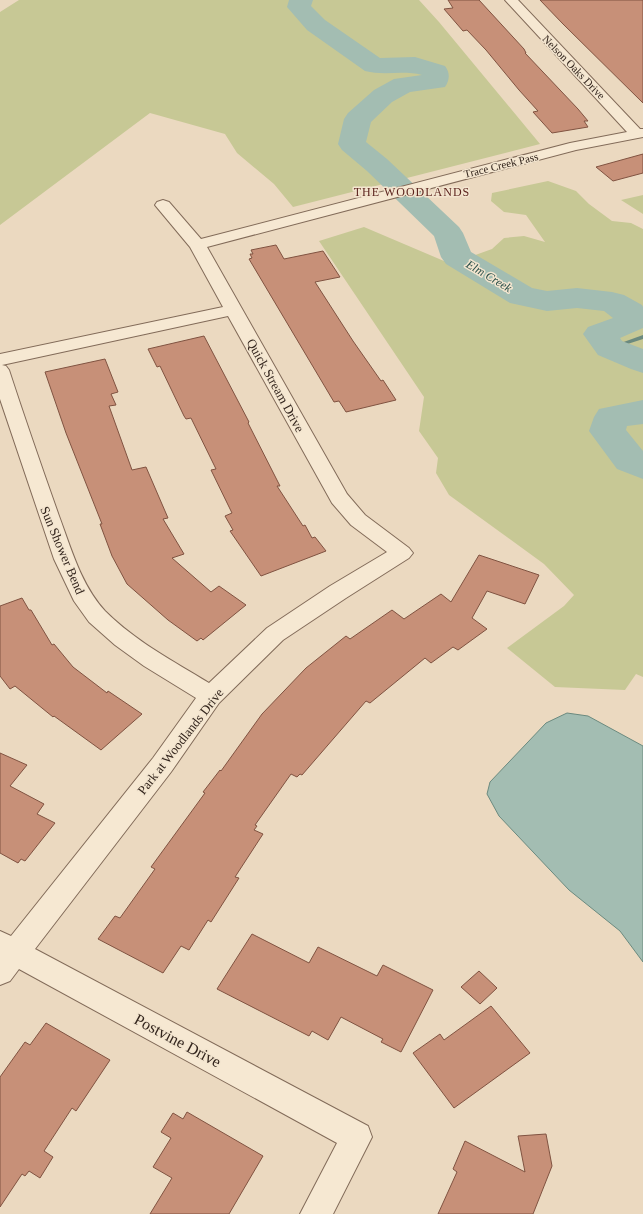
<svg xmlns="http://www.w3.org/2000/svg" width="643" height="1214" font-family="Georgia,serif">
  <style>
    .green { fill: #c7c895 }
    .water { fill: #a3bdb2; stroke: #6b8a7f }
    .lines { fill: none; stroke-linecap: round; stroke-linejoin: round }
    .stream { fill: #6b8a7f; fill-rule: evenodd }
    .river { fill: #a3bdb2; fill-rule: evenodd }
    .building { fill: #c79078; stroke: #805341 }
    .street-casing { stroke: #826b59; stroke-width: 2 }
    .street { fill: #f6e8d2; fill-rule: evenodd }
    .labels { text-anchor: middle; stroke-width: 3; stroke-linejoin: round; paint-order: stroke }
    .far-street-label { font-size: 11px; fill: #33251d; stroke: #f3e5cf }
    .far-neighbourhood-label { font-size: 12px; letter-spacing: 1px; fill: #5d251f; stroke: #f3e5cf }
    .far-water-label { font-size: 12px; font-style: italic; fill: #2d524c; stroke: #f3e5cf }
    .street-label { font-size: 13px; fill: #33251d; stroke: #f3e5cf }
    .near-street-label { font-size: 16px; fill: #33251d; stroke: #f3e5cf }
  </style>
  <rect width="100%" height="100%" fill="#ebd9c0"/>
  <!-- green -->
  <g class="green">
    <path d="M 19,0 L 419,0 L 439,22 L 540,144 L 293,207 L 274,184 L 237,153 L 225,134 L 150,113 L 0,225 L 0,12 Z"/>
    <path d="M 548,181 L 576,191 L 589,204 L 612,221 L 631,223 L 643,229 L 643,677 L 636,674 L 625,690 L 555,687 L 507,648 L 564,606 L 574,595 L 544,564 L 449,495 L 436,473 L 438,458 L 419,431 L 424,397 L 319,241 L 364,227 L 444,261 L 456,262 L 492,249 L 504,238 L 524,236 L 545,242 L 526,215 L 504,212 L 491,201 L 492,193 Z"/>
    <path d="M 643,195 L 643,214 L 621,200 Z"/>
  </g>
  <!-- water -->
  <path class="water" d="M 567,713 L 588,716 L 643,746 L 643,962 L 620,931 L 569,890 L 499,816 L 487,794 L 490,782 L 546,723 Z"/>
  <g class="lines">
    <!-- stream -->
    <path class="stream" d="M 643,335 L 643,339 L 612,349 L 608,349 L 607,348 Z"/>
    <!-- river -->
    <g class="river">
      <path d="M 289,0 L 313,0 L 311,6 L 325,20 L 380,58 L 415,57 L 445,66 C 450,73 450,79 445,87 L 410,92 L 392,102 L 371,122 L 366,142 L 387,159 L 459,227 L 463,233 L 471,252 L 532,288 L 547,291 L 577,288 L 612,292 L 624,295 L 642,305 L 643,307 L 643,328 L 620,338 L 622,341 L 643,349 L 643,373 L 631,369 L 598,355 L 583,334 L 588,327 L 613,318 L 604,311 L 577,308 L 547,311 L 510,303 L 446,264 L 441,257 L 434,236 L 367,171 L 342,150 L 338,144 L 344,119 L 348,113 L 374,90 L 394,79 L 422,75 C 403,70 384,76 365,71 L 307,30 L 287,7 Z"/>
      <path d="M 643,400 L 643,424 L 627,426 L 626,430 L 643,451 L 643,479 L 617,469 L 589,431 L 594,417 L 599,409 Z"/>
    </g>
  </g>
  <!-- building -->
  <g class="building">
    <path d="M 448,0 L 479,0 L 524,49 L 526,53 L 525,53 L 578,109 L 588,121 L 584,121 L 588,127 L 552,133 L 533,112 L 538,111 L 519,90 L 486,50 L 467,30 L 463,31 L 444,9 L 453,8 Z"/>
    <path d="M 540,0 L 643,0 L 643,103 L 563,24 Z"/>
    <path d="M 643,154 L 643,173 L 613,181 L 596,167 Z"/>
    <path d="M 276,245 L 284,259 L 323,251 L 340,277 L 315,282 L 353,341 L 381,381 L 383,380 L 396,400 L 346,412 L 339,401 L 334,402 L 249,259 L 252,258 L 250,254 L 253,254 L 251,250 Z"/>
    <path d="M 204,336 L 249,422 L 248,423 L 280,486 L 277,486 L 303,526 L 305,525 L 312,538 L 315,537 L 326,551 L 261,576 L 230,531 L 233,530 L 225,516 L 232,513 L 211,470 L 216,469 L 191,418 L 186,419 L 184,416 L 160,366 L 157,367 L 148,349 Z"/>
    <path d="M 105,359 L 118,392 L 111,394 L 116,405 L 109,406 L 132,470 L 146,467 L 168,518 L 163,519 L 184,554 L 172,558 L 211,592 L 219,586 L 246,605 L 203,640 L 201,638 L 197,641 L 168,620 L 127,584 L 112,556 L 100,524 L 102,524 L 66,433 L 45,372 Z"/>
    <path d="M 479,555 L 539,575 L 525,604 L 487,591 L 472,618 L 487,629 L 458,650 L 453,647 L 431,663 L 425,658 L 370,703 L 366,701 L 302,775 L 300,774 L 297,777 L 291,774 L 255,825 L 257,826 L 254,830 L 263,834 L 235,877 L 239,878 L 211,922 L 208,920 L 189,950 L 181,946 L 163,973 L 98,939 L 115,916 L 120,918 L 155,869 L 151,867 L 205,793 L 203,792 L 220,770 L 221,771 L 262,714 L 306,668 L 346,636 L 350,639 L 392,610 L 404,619 L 441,594 L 451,602 Z"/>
    <path d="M 22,598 L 29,610 L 31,610 L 52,645 L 54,644 L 73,667 L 107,693 L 108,691 L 142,714 L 101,750 L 54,716 L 53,717 L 15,686 L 10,689 L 0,676 L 0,606 Z"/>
    <path d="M 0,753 L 27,765 L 10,786 L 44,804 L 37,814 L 55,823 L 25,861 L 21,859 L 18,863 L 0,853 Z"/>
    <path d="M 252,934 L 309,963 L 318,947 L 377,976 L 383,965 L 433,990 L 401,1052 L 381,1042 L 383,1039 L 341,1017 L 328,1040 L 312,1031 L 309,1036 L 217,989 Z"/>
    <path d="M 479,971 L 497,988 L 480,1004 L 461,987 Z"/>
    <path d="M 491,1006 L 530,1053 L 454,1108 L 413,1053 L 440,1034 L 444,1040 Z"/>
    <path d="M 46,1023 L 110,1060 L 76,1111 L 72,1108 L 44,1151 L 53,1157 L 40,1178 L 29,1171 L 25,1176 L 22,1174 L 0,1207 L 0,1077 L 25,1042 L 30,1045 Z"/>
    <path d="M 187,1112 L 263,1156 L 229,1214 L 150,1214 L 172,1178 L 153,1167 L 171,1138 L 161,1132 L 173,1113 L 183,1119 Z"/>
    <path d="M 546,1134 L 552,1166 L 533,1214 L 438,1214 L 457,1172 L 453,1169 L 465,1141 L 525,1172 L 518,1136 Z"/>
  </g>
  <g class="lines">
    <defs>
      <path id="street" d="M 505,0 L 518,0 L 640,129 L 643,129 L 643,137 L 576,150 L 207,247 L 347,494 L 365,515 L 409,548 L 413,553 L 409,558 L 346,598 L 283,640 L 219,703 L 171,772 L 35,949 L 368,1126 L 372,1137 L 333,1214 L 300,1214 L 337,1143 L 19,969 L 10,981 L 0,985 L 0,931 L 11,936 L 153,758 L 196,698 L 144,666 L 115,645 L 89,622 L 74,601 L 54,559 L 0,399 L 0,354 L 223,307 L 190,247 L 155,205 L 157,202 L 163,200 L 169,202 L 201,239 L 570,143 L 627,132 ZM 228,316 L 332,503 L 351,525 L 387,552 L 330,586 L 267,628 L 209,683 C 173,661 135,641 105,611 C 81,585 71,548 59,516 C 42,468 25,419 9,370 L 6,366 L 2,365 Z"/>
    </defs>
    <!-- street casing -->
    <use href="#street" class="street-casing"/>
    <!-- street -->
    <use href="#street" class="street"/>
  </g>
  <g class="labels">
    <!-- far-street labels -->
    <g class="far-street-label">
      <text transform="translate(574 67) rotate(46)" y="4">Nelson Oaks Drive</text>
      <text transform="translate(501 165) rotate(-14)" y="4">Trace Creek Pass</text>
    </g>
    <!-- far-neighbourhood labels -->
    <g class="far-neighbourhood-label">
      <text x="412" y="196">THE WOODLANDS</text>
    </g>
    <!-- far-water labels -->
    <g class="far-water-label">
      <text transform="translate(489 276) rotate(31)" y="4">Elm Creek</text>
    </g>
    <!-- street labels -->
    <g class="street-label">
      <text transform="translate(276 385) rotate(61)" y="5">Quick Stream Drive</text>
      <text transform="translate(63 550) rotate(67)" y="5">Sun Shower Bend</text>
      <text transform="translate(180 741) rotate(-52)" y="5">Park at Woodlands Drive</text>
    </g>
    <!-- near-street labels -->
    <g class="near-street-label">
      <text transform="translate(178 1040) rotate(28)" y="6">Postvine Drive</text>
    </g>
  </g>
</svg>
